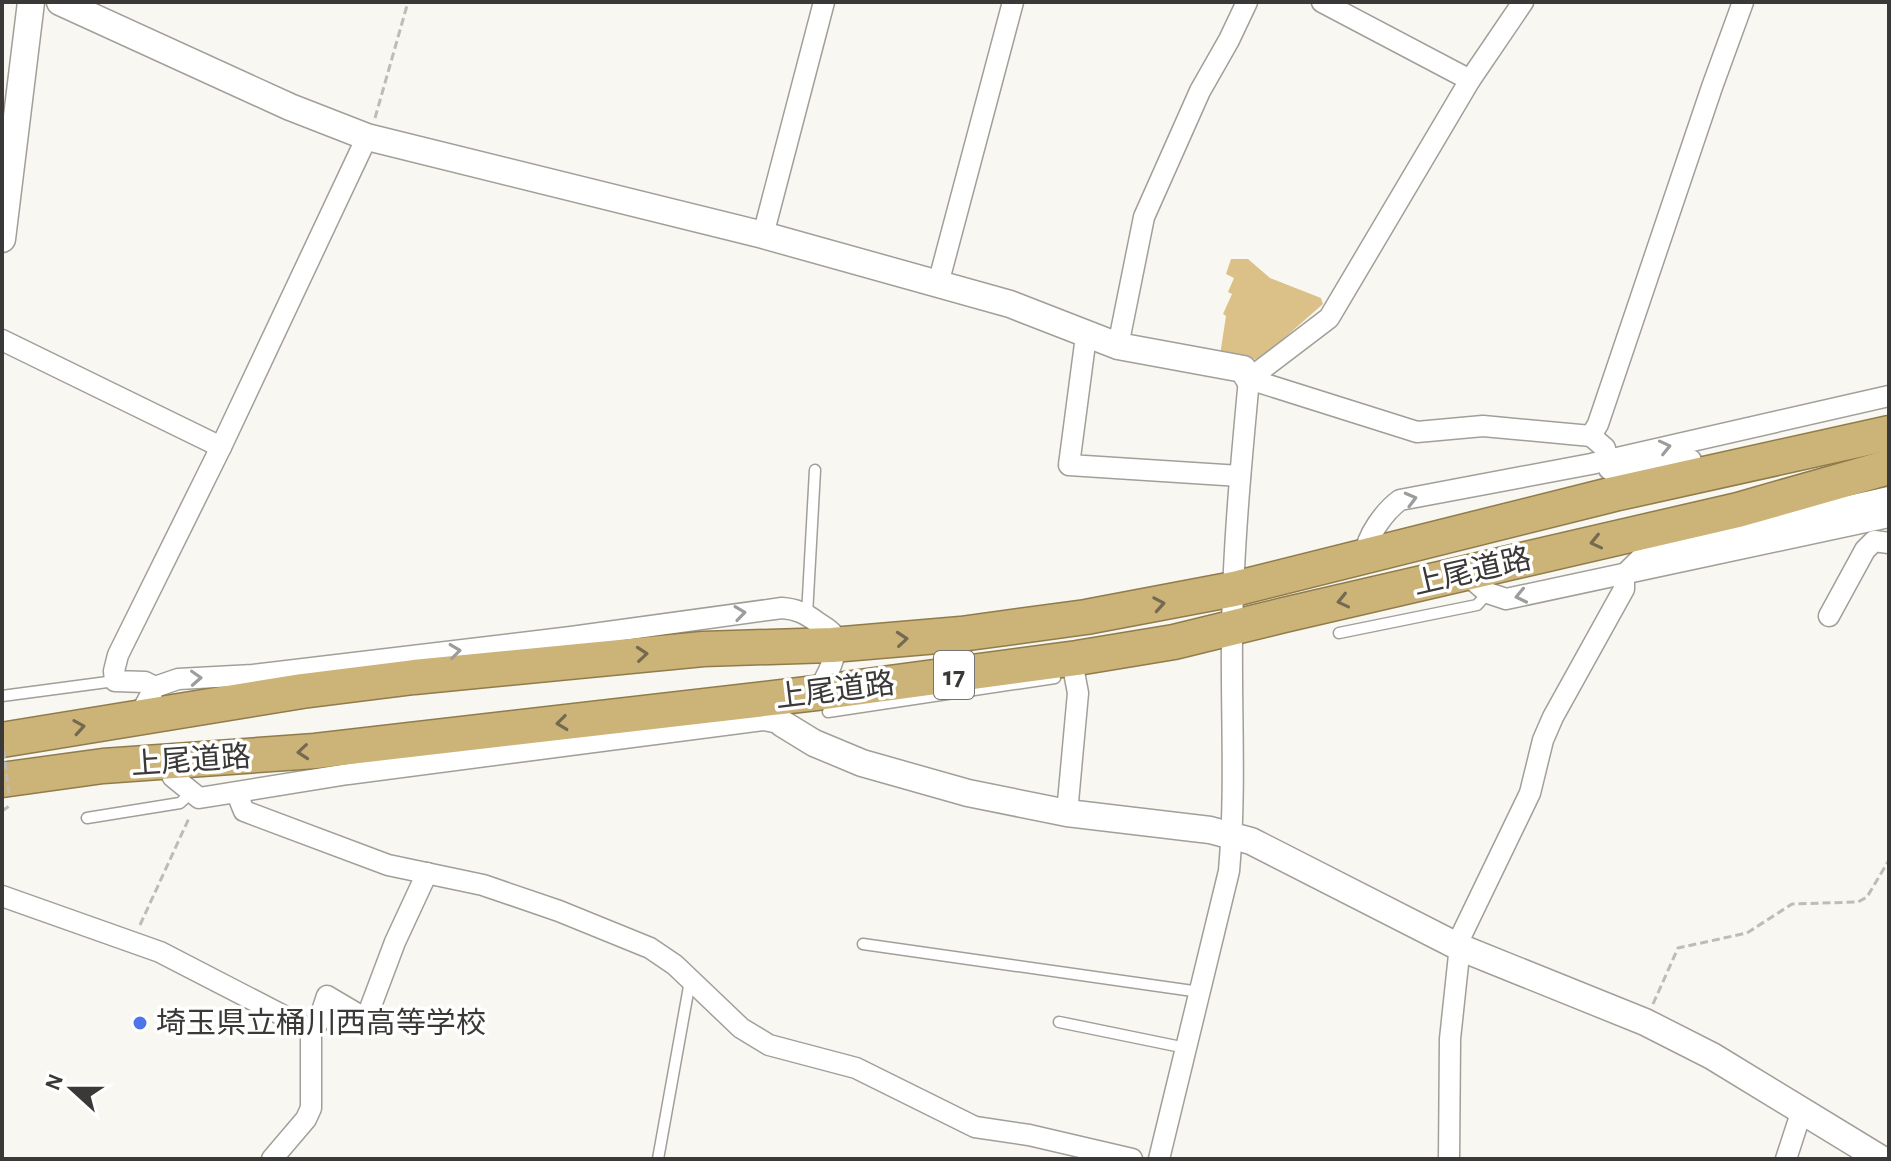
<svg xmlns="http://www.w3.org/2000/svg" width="1891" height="1161" font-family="'Alegreya Sans','Noto Sans JP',sans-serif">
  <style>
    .green { fill: #dbc187 }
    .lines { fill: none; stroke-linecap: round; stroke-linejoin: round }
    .service-casing { stroke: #a29f9a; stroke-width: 13 }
    .minor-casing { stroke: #a29f9a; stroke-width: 23 }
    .tertiary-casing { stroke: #a29f9a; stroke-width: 29 }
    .trunk-casing { stroke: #907c4b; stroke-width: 37 }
    .path { stroke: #bebcb7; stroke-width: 3; stroke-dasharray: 8 4; stroke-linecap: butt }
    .service { stroke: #fff; stroke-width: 10 }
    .minor { stroke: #fff; stroke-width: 20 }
    .tertiary { stroke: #fff; stroke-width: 26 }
    .trunk { stroke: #ccb378; stroke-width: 34 }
    .path-bridge { stroke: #bebcb7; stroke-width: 3; stroke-dasharray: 8 4; stroke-linecap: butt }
    .oneway { stroke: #9c9c9b }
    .oneway2 { stroke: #746a51 }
    .poi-dot { fill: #4e75e9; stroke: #fff; stroke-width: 3 }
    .labels { text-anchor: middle; stroke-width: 7; stroke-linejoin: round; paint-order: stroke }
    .shield { fill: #fff; stroke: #757473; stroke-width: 2 }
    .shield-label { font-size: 28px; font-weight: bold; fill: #3a3937 }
    .street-label { font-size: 30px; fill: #3a3937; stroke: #fff }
    .poi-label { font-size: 30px; fill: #3a3937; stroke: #fff; text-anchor: start }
  </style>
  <rect width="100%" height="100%" fill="#f9f7f1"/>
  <!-- green -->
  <path class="green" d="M 1231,259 L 1248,259 L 1270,278 L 1321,298 L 1323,304 L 1259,360 L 1220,355 L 1226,316 L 1223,314 L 1232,294 L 1228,292 L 1234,278 L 1226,274 Z"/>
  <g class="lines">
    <defs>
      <g id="service">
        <path d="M 807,615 L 815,470"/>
        <path d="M 1339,633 L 1477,605 L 1488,593"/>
        <path d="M 2,696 L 115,681"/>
        <path d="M 828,712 L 1055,678"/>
        <path d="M 87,818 L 180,803 L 191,793"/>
        <path d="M 863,944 L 1200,992"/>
        <path d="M 1059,1022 L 1186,1048"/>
        <path d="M 658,1159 L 690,981"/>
      </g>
      <g id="minor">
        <path d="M 1322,2 L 1470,80"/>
        <path d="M 763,235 L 824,2"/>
        <path d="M 938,284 L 1013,2"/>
        <path d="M 1086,336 L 1069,465 L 1240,476"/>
        <path d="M 2,340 L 221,447"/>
        <path d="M 1118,346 L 1144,217 L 1200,91 L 1229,40 L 1247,2"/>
        <path d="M 1249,379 L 1417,432 L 1483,426 L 1591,436 L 1605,448 L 1609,469 L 1618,475 L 1691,460"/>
        <path d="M 1591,436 L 1598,424 L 1712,87 L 1743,2"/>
        <path d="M 1366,556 C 1364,538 1386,510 1400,500 L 1591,464 L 1889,396"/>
        <path d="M 1465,573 L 1488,593 L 1506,599 L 1889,517"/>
        <path d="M 1829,616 L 1865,550 L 1874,541 L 1889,543"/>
        <path d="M 155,687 L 145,682 L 115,681 L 114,671 L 118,655 L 221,447 L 367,137"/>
        <path d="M 138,718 L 155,687 L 178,679 L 253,675 L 571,637 L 782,608 C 796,609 805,613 817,622 C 821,625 829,629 832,633 C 842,650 826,679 816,693"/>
        <path d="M 165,763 L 173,777 L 199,798 L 348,774 L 764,720 L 783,724"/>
        <path d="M 237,794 L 244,811 L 388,865 L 483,885 L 559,911 L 650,948 L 675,965 L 741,1028 L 769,1045 L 856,1068 L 975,1127 L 1029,1135 L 1132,1159"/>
        <path d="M 1067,813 L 1078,693 L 1074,672"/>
        <path d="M 2,896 L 160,952 L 311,1030 L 311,1108 L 306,1119 L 272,1159"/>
        <path d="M 311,1030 L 318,1023 L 327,996 L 366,1019 L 395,942 L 427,873"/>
        <path d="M 1159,1159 L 1229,871 C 1236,792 1231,713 1232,634 C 1233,549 1241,464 1249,379 L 1329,318 L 1470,80 L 1523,2"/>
        <path d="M 1449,1159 L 1450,1039 L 1461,936 L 1530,793 L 1543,740 L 1553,717 L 1624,589 L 1624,575 L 1645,554 L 1660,548 L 1889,497"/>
        <path d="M 1786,1159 L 1802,1110"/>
      </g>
      <g id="tertiary">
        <path d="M 60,2 L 290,107 L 367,137 L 763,235 L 1010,304 L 1118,346 L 1243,369 L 1249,379"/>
        <path d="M 2,239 L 31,2"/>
        <path d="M 783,724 L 814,743 L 862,763 L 968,793 L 1067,813 L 1210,830 L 1251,841 L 1459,947 L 1645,1022 L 1712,1056 L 1881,1159"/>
      </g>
      <g id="trunk">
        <path d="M 2,740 L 302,691 L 414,677 L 703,649 L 832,645 L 961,634 L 1086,617 L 1234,589 L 1614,494 L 1889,433"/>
        <path d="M 2,780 L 103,766 L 315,751 L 816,693 L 1077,658 L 1174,642 L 1284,615 L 1738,510 L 1889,467"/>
      </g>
    </defs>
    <!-- service casing -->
    <use href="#service" class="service-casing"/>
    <!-- minor casing -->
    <use href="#minor" class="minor-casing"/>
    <!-- tertiary casing -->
    <use href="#tertiary" class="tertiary-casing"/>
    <!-- trunk casing -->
    <use href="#trunk" class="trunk-casing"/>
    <!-- path -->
    <g class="path">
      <path d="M 375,118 L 408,2"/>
      <path d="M 2,811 L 11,805"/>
      <path d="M 140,925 L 190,816"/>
      <path d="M 1653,1004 L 1678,948 L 1747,933 L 1792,904 L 1858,902 L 1867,897 L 1889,860"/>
    </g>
    <!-- service -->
    <use href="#service" class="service"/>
    <!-- minor -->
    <use href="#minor" class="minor"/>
    <!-- tertiary -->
    <use href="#tertiary" class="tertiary"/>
    <!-- trunk -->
    <use href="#trunk" class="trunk"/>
    <!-- path-bridge -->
    <path class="path-bridge" d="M 2,738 L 9,793"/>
  </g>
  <!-- one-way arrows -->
  <defs><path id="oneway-chevron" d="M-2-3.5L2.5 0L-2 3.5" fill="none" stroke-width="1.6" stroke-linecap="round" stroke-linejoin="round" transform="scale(2)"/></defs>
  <g class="oneway">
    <use href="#oneway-chevron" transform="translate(1665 447) rotate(-13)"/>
    <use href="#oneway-chevron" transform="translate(1411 499) rotate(-15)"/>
    <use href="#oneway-chevron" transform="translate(1521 596) rotate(168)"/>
    <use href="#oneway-chevron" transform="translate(740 613) rotate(-8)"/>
    <use href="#oneway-chevron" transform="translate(455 651) rotate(-7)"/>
    <use href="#oneway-chevron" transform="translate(196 678) rotate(-3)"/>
  </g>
  <g class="oneway2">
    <use href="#oneway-chevron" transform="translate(1596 542) rotate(167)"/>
    <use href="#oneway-chevron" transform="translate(1343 601) rotate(167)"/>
    <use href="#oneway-chevron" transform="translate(1159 604) rotate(-10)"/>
    <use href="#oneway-chevron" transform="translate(902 639) rotate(-5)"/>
    <use href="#oneway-chevron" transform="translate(642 654) rotate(-5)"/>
    <use href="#oneway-chevron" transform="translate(562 723) rotate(173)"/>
    <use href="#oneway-chevron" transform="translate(79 727) rotate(-9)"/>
    <use href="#oneway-chevron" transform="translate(303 752) rotate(175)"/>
  </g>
  <!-- markers -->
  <circle class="poi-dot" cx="140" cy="1023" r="8"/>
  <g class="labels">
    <!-- shield labels -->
    <rect class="shield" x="934" y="651" width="40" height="48" rx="6"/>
    <g class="shield-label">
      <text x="954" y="685">17</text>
    </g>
    <!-- street labels -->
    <g class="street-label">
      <text transform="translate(1472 571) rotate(-13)" y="10">上尾道路</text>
      <text transform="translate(835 690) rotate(-7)" y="10">上尾道路</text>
      <text transform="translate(191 760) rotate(-4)" y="10">上尾道路</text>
    </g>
    <!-- poi labels -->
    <g class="poi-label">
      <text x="156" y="1033">埼玉県立桶川西高等学校</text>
    </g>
  </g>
  <!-- border -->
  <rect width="1891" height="1161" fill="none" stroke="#3a3937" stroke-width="8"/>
  <!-- north arrow -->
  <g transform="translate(72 1089) rotate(291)" stroke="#ffffff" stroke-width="6" paint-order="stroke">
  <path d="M0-6L14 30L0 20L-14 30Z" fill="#3a3937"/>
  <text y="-12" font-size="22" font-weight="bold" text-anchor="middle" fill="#3a3937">N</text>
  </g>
</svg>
